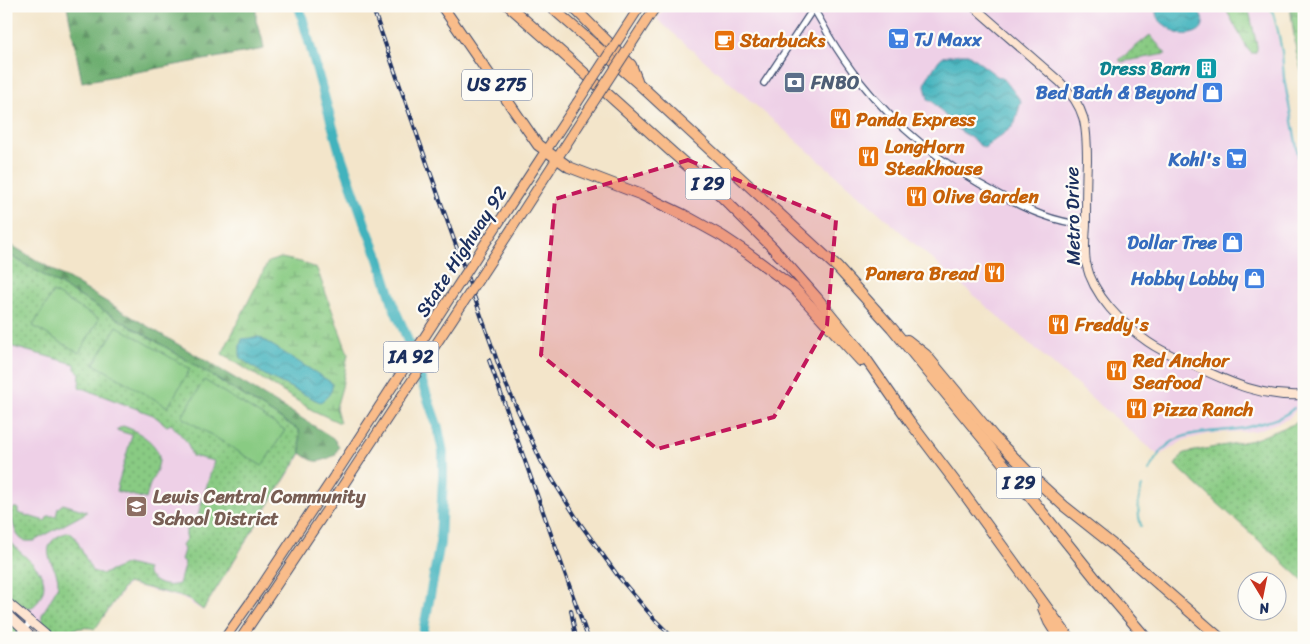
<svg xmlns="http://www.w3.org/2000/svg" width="1310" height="644" font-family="Sriracha,sans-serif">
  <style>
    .built { fill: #eed0e7 }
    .grass { fill: url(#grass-dots); stroke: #527d70 }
    .forest { fill: url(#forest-firs); stroke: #446f68 }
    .wetland { fill: url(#wetland-marsh); stroke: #527d70 }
    .park { fill: url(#park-crowns); stroke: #527d70 }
    .garden { fill: #89cb83; stroke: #527d70 }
    .water { fill: url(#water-waves); stroke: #2f718e }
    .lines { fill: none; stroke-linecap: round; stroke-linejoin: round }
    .stream { stroke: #43b3bd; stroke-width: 2 }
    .river { stroke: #43b3bd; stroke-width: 10 }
    .street-casing { stroke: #3b4a6e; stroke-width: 8 }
    .secondary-casing { stroke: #3b4a6e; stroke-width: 10 }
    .primary-casing { stroke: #3b4a6e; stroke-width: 11 }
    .highway-casing { stroke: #3b4a6e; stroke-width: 12 }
    .street { stroke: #fff; stroke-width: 5.5 }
    .secondary { stroke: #fde4d0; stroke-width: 8 }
    .primary { stroke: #f9bc8a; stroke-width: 9 }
    .highway { stroke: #f9bc8a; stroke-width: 10 }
    .rail-casing { stroke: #1b2f5e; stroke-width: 4 }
    .rail { stroke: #fdfcf7; stroke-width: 2; stroke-dasharray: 5.5; stroke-linecap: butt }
    .primary-bridge-casing { stroke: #3b4a6e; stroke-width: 11; stroke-linecap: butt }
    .primary-bridge { stroke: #f9bc8a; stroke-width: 9 }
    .marked { fill: #c2185b; fill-opacity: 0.2; stroke: #c2185b; stroke-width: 4; stroke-dasharray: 10 6; stroke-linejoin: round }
    .labels { text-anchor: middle; stroke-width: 4.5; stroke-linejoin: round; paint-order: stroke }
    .shield { fill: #fdfcf7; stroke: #5f6c8c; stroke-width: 1 }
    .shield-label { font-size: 18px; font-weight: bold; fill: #1b2f5e }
    .shop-label { font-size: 19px; font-weight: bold; fill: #366cbe; stroke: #fdfcf7; text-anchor: end }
    .food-label { font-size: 19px; font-weight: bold; fill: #c56008; stroke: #fdfcf7; text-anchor: start }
    .culture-label { font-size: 19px; font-weight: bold; fill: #0d838f; stroke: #fdfcf7; text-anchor: end }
    .service-label { font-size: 19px; font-weight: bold; fill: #4e5e75; stroke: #fdfcf7; text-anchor: start }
    .street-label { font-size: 19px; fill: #1b2f5e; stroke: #fdfcf7 }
    .education-label { font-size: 19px; font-weight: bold; fill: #785e54; stroke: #fdfcf7; text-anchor: start }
  </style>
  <defs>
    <pattern id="grass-dots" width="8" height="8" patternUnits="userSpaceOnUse" patternTransform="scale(1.25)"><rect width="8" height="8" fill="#89cb83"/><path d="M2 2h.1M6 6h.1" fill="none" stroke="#6fa56e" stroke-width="1.8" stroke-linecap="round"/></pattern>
    <pattern id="forest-firs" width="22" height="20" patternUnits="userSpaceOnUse" patternTransform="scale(1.25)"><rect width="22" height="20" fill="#6eaf71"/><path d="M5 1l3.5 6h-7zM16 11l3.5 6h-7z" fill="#5a8f60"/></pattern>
    <pattern id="wetland-marsh" width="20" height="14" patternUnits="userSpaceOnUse" patternTransform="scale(1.25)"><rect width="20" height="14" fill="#89cb83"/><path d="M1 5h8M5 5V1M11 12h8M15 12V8" fill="none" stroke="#6fa56e"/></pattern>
    <pattern id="park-crowns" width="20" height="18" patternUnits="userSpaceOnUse" patternTransform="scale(1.25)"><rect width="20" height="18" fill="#89cb83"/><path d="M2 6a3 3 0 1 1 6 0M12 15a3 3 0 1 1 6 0" fill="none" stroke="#6fa56e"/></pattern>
    <pattern id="water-waves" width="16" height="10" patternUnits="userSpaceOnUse" patternTransform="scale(1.25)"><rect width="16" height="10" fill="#43b3bd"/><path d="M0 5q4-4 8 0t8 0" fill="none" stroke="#37929d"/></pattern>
  </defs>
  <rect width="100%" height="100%" fill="#fdfcf7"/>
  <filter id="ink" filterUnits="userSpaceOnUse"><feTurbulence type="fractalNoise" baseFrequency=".02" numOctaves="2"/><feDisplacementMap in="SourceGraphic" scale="10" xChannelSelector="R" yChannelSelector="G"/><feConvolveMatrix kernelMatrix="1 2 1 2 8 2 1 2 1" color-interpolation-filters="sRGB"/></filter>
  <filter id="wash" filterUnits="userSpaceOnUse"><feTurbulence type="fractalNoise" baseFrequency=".0096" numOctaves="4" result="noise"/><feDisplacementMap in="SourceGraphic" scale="20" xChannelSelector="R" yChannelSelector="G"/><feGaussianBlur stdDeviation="1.12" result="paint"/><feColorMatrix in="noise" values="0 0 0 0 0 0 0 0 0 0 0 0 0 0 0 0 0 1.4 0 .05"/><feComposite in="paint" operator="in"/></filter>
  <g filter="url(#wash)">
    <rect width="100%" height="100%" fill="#f3e5ca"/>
    <!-- built -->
    <g class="built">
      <path d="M 665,6 L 1269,6 L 1277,34 L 1304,177 L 1304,399 L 1297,409 L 1288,419 L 1255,431 L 1214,433 L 1184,440 L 1159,456 L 972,294 L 657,19 Z"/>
      <path d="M 6,249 L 316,431 L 203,611 L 184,599 L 128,584 L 99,624 L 80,628 L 55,637 L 6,595 Z"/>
    </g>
    <!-- grass -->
    <g class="grass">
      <path d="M 1150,35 L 1166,54 L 1121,62 L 1119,60 Z"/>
      <path d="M 6,253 L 164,346 L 299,430 L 301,453 L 203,610 L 187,598 L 127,583 L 95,629 C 83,625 67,631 55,636 C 31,617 45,614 54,593 C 56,590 58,586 58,582 C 58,572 51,565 49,556 C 46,542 57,535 69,532 L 75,537 L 92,571 L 103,574 L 127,564 L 147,569 L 147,574 C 156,584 165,588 179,584 L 185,562 L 181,560 L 184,550 L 182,545 L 186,539 L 186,529 L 190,529 L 193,518 L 197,519 L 214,461 L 192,456 L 187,442 L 171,424 L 167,426 L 153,415 L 79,387 L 80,373 L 75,369 L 75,364 L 6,345 Z"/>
      <path d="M 1304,420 L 1304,581 L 1175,465 L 1184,453 L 1253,440 Z"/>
      <path d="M 123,426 C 136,430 161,444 159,461 C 158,470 152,479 149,487 C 148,491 147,495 146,499 L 116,491 L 132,435 L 116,430 Z"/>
      <path d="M 63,504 L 86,511 L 86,513 L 34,541 C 30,541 25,542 21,539 C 14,533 12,520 11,511 L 14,508 L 18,508 L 18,513 L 45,521 L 48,516 L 56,516 L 58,508 Z"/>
      <path d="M 6,522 C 7,528 7,535 10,541 C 12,544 16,547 18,550 C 34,565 54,578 38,601 C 35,606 31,609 25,607 C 17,605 12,599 6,594 Z"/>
    </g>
    <!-- forest -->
    <g class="forest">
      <path d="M 67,6 L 256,6 L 256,21 L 262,37 L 264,49 L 82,82 Z"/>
      <path d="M 6,242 L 290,411 L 333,438 L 339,446 L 335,455 C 319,463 315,464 301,453 L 299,430 L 164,346 L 6,253 Z"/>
    </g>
    <!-- wetland -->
    <g class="wetland">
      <path d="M 1224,6 L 1248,6 L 1257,46 L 1257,50 L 1255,53 L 1251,53 L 1247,48 Z"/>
      <path d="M 1290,6 L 1304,6 L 1304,81 L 1296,51 Z"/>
      <path d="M 281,258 L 301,262 L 317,269 L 348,354 L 342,387 L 336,408 L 340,423 L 312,410 L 222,354 L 268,262 Z"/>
    </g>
    <!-- park -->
    <path class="park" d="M 6,613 L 25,629 L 12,638 L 6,638 Z"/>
    <!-- garden -->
    <g class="garden">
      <path d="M 53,292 L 99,319 L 79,353 L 33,326 Z"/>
      <path d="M 117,326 L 190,369 L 168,407 L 94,364 Z"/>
      <path d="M 204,380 L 285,430 L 262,466 L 182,417 Z"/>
    </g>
    <!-- water -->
    <g class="water">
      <path d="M 1158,6 L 1196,6 C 1198,11 1202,16 1203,21 C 1205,33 1187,36 1179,34 C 1175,33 1172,30 1169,28 C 1161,22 1152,17 1158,6 Z"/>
      <path d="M 961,54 L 968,54 L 997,76 L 1004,79 L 1021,101 L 1015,123 L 1011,128 L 984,148 L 979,145 L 977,142 L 956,128 L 932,101 L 928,99 L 925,86 L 926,80 L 939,60 L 942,57 Z"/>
      <path d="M 259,337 L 332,383 C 333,392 327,398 320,402 L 265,375 L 240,358 L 240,346 L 242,339 Z"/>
    </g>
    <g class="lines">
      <!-- stream -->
      <g class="stream">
        <path d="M 1271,6 L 1278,31 L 1282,52 L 1284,78 L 1304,186"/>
        <path d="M 1149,471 C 1170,425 1203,435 1244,428 C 1252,426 1259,424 1266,422 C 1276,419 1286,416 1294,408"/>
        <path d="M 1141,526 C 1137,512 1137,500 1142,487"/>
      </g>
      <!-- river -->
      <path class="river" d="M 299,6 L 340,153 L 365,224 L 379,259 L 395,310 L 405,333 L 438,428 L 443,452 L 443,477 L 440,543 L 422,638"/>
    </g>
  </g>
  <g filter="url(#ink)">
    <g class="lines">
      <defs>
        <g id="street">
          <path d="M 812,6 C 818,16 824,26 829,36 C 838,51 848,66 859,80 C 897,128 946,167 1000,195 C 1027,210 1054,222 1086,225"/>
          <path d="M 764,83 L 815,6"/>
          <path d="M 12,638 L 18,635 L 31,622"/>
        </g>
        <g id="secondary">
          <path d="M 973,6 L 1060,82 C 1086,108 1087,125 1087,161 C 1086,182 1086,204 1086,225 C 1085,238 1084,251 1086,263 C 1093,296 1122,324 1148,342 C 1161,351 1175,357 1188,363 C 1227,381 1260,398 1304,395"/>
          <path d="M 6,601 L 50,638"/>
          <path d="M 6,613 L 33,638"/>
        </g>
        <g id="primary">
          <path d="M 488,239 L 577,103"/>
          <path d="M 494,256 L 587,112"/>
          <path d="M 225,638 L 259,590 L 335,475"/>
          <path d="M 241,638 L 340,490"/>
        </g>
        <g id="highway">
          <path d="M 442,6 L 538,145 L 569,167 L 642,195 L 684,215 L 722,236 L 746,252 L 793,287 L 861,361"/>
          <path d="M 509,6 L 561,52 L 674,154 L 714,189 L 773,248 L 817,298 L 859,349 L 910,422 L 957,484 L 1069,638"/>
          <path d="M 550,6 L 639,84 L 838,268 L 892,328 L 1007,468 L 1095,578 L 1146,638"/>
          <path d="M 572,6 L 631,65 L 637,80"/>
          <path d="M 907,340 L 926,355 L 994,437 L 1039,483 L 1064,506 L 1117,548 L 1220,638"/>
          <path d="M 1043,608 L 1049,622 L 1059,638"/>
        </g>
      </defs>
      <!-- street casing -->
      <use href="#street" class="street-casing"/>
      <!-- secondary casing -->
      <use href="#secondary" class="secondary-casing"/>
      <!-- primary casing -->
      <use href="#primary" class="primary-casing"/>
      <!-- highway casing -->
      <use href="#highway" class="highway-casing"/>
      <!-- street -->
      <use href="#street" class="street"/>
      <!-- secondary -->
      <use href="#secondary" class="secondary"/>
      <!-- primary -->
      <use href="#primary" class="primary"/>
      <!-- highway -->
      <use href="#highway" class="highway"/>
      <defs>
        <g id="rail">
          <path d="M 372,6 L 448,223 L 504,380 L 541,461 L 579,522 L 618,576 L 655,620 L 673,638"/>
          <path d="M 489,360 L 588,638"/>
          <path d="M 571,610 L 576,638"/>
        </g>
      </defs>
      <!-- rail casing -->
      <use href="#rail" class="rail-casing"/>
      <!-- rail -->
      <use href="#rail" class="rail"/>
      <defs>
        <g id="primary-bridge">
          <path d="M 577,103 L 640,6"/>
          <path d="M 587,112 L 656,6"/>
          <path d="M 335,475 L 488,239"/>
          <path d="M 340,490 L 494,256"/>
        </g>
      </defs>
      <!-- primary-bridge casing -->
      <use href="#primary-bridge" class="primary-bridge-casing"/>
      <!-- primary-bridge -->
      <use href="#primary-bridge" class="primary-bridge"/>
    </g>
  </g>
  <!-- marked area -->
  <path class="marked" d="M 688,160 L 836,220 L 827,325 L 774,417 L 657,449 L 541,355 L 555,199 Z"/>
  <!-- icons -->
  <defs>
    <symbol id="supermarket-square" viewBox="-11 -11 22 22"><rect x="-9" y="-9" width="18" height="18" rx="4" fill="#3f7fe0" stroke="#fdfcf7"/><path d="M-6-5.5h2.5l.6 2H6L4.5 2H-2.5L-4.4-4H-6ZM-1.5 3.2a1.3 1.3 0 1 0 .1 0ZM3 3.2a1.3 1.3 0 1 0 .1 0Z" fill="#fff"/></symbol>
    <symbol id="cafe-square" viewBox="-11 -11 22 22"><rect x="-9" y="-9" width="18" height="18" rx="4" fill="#e8710a" stroke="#fdfcf7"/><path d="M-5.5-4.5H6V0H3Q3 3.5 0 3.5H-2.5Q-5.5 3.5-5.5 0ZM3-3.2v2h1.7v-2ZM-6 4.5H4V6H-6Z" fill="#fff"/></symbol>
    <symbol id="building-square" viewBox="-11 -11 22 22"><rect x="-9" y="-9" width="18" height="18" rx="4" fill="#0f9aa8" stroke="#fdfcf7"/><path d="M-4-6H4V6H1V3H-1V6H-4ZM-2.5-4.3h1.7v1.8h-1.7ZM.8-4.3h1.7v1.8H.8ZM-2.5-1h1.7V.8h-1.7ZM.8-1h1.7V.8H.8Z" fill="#fff"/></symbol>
    <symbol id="bank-square" viewBox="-11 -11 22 22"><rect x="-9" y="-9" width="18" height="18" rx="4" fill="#5c6f8a" stroke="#fdfcf7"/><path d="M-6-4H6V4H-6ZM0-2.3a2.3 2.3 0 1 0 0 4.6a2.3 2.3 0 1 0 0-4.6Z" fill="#fff"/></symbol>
    <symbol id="shop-square" viewBox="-11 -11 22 22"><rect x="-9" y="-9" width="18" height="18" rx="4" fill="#3f7fe0" stroke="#fdfcf7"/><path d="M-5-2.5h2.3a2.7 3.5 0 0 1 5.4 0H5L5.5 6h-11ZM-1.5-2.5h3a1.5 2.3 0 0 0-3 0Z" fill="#fff"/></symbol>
    <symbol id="restaurant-square" viewBox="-11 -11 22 22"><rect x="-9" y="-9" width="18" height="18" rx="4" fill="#e8710a" stroke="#fdfcf7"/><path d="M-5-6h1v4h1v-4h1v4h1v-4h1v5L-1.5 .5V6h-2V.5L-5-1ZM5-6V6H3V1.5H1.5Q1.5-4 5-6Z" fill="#fff"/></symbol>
    <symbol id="school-square" viewBox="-11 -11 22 22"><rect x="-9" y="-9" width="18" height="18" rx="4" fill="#8d6e63" stroke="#fdfcf7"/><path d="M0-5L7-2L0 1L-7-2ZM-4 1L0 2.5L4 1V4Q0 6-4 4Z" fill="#fff"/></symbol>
  </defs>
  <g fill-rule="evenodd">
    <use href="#supermarket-square" x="886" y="26" width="25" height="25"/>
    <use href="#cafe-square" x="712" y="28" width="25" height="25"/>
    <use href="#building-square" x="1194" y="56" width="25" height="25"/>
    <use href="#bank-square" x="782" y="70" width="25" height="25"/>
    <use href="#shop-square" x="1200" y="80" width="25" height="25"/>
    <use href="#restaurant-square" x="828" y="106" width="25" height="25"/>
    <use href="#restaurant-square" x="856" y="144" width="25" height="25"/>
    <use href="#supermarket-square" x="1224" y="146" width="25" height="25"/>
    <use href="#restaurant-square" x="904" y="184" width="25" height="25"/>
    <use href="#shop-square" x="1220" y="230" width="25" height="25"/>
    <use href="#restaurant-square" x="982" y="260" width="25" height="25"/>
    <use href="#shop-square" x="1242" y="266" width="25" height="25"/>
    <use href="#restaurant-square" x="1046" y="312" width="25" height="25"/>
    <use href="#restaurant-square" x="1104" y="358" width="25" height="25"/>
    <use href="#restaurant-square" x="1124" y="396" width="25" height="25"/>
    <use href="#school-square" x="124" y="494" width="25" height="25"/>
  </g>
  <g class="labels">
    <!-- shield labels -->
    <g class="shield">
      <rect x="462" y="69.5" width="70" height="31" rx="4"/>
      <rect x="685.5" y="168.5" width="45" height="31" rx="4"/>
      <rect x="383.5" y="341.5" width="55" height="31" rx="4"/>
      <rect x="996.5" y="467.5" width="45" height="31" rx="4"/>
    </g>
    <g class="shield-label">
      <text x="497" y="91">US 275</text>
      <text x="708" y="190">I 29</text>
      <text x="411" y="363">IA 92</text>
      <text x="1019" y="489">I 29</text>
    </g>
    <!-- shop labels -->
    <g class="shop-label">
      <text x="914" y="46" text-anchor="start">TJ Maxx</text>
      <text x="1196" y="99">Bed Bath &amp; Beyond</text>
      <text x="1220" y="166">Kohl's</text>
      <text x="1217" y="249">Dollar Tree</text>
      <text x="1238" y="285">Hobby Lobby</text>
    </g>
    <!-- food labels -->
    <g class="food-label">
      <text x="740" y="47">Starbucks</text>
      <text x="856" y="126">Panda Express</text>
      <text x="885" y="153">LongHorn<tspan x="885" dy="22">Steakhouse</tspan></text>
      <text x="933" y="203">Olive Garden</text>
      <text x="978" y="280" text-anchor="end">Panera Bread</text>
      <text x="1075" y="331">Freddy's</text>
      <text x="1133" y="367">Red Anchor<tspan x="1133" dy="22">Seafood</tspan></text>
      <text x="1153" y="416">Pizza Ranch</text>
    </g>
    <!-- culture labels -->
    <g class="culture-label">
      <text x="1190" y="75">Dress Barn</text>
    </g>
    <!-- service labels -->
    <g class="service-label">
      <text x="811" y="89">FNBO</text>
    </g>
    <!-- street labels -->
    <g class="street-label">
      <text transform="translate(1072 216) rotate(-91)" y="7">Metro Drive</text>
      <text transform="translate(461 251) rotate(-57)" y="7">State Highway 92</text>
    </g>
    <!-- education labels -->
    <g class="education-label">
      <text x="153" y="503">Lewis Central Community<tspan x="153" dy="22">School District</tspan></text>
    </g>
  </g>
  <!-- margin -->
  <rect width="1310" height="644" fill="none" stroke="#fdfcf7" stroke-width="25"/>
  <!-- north arrow -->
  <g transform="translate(1262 596) rotate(170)"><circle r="24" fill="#fdfcf7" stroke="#a3aaba"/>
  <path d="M0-4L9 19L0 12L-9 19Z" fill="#c8321e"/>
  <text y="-8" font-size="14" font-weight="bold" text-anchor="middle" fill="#1b2f5e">N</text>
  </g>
</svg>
